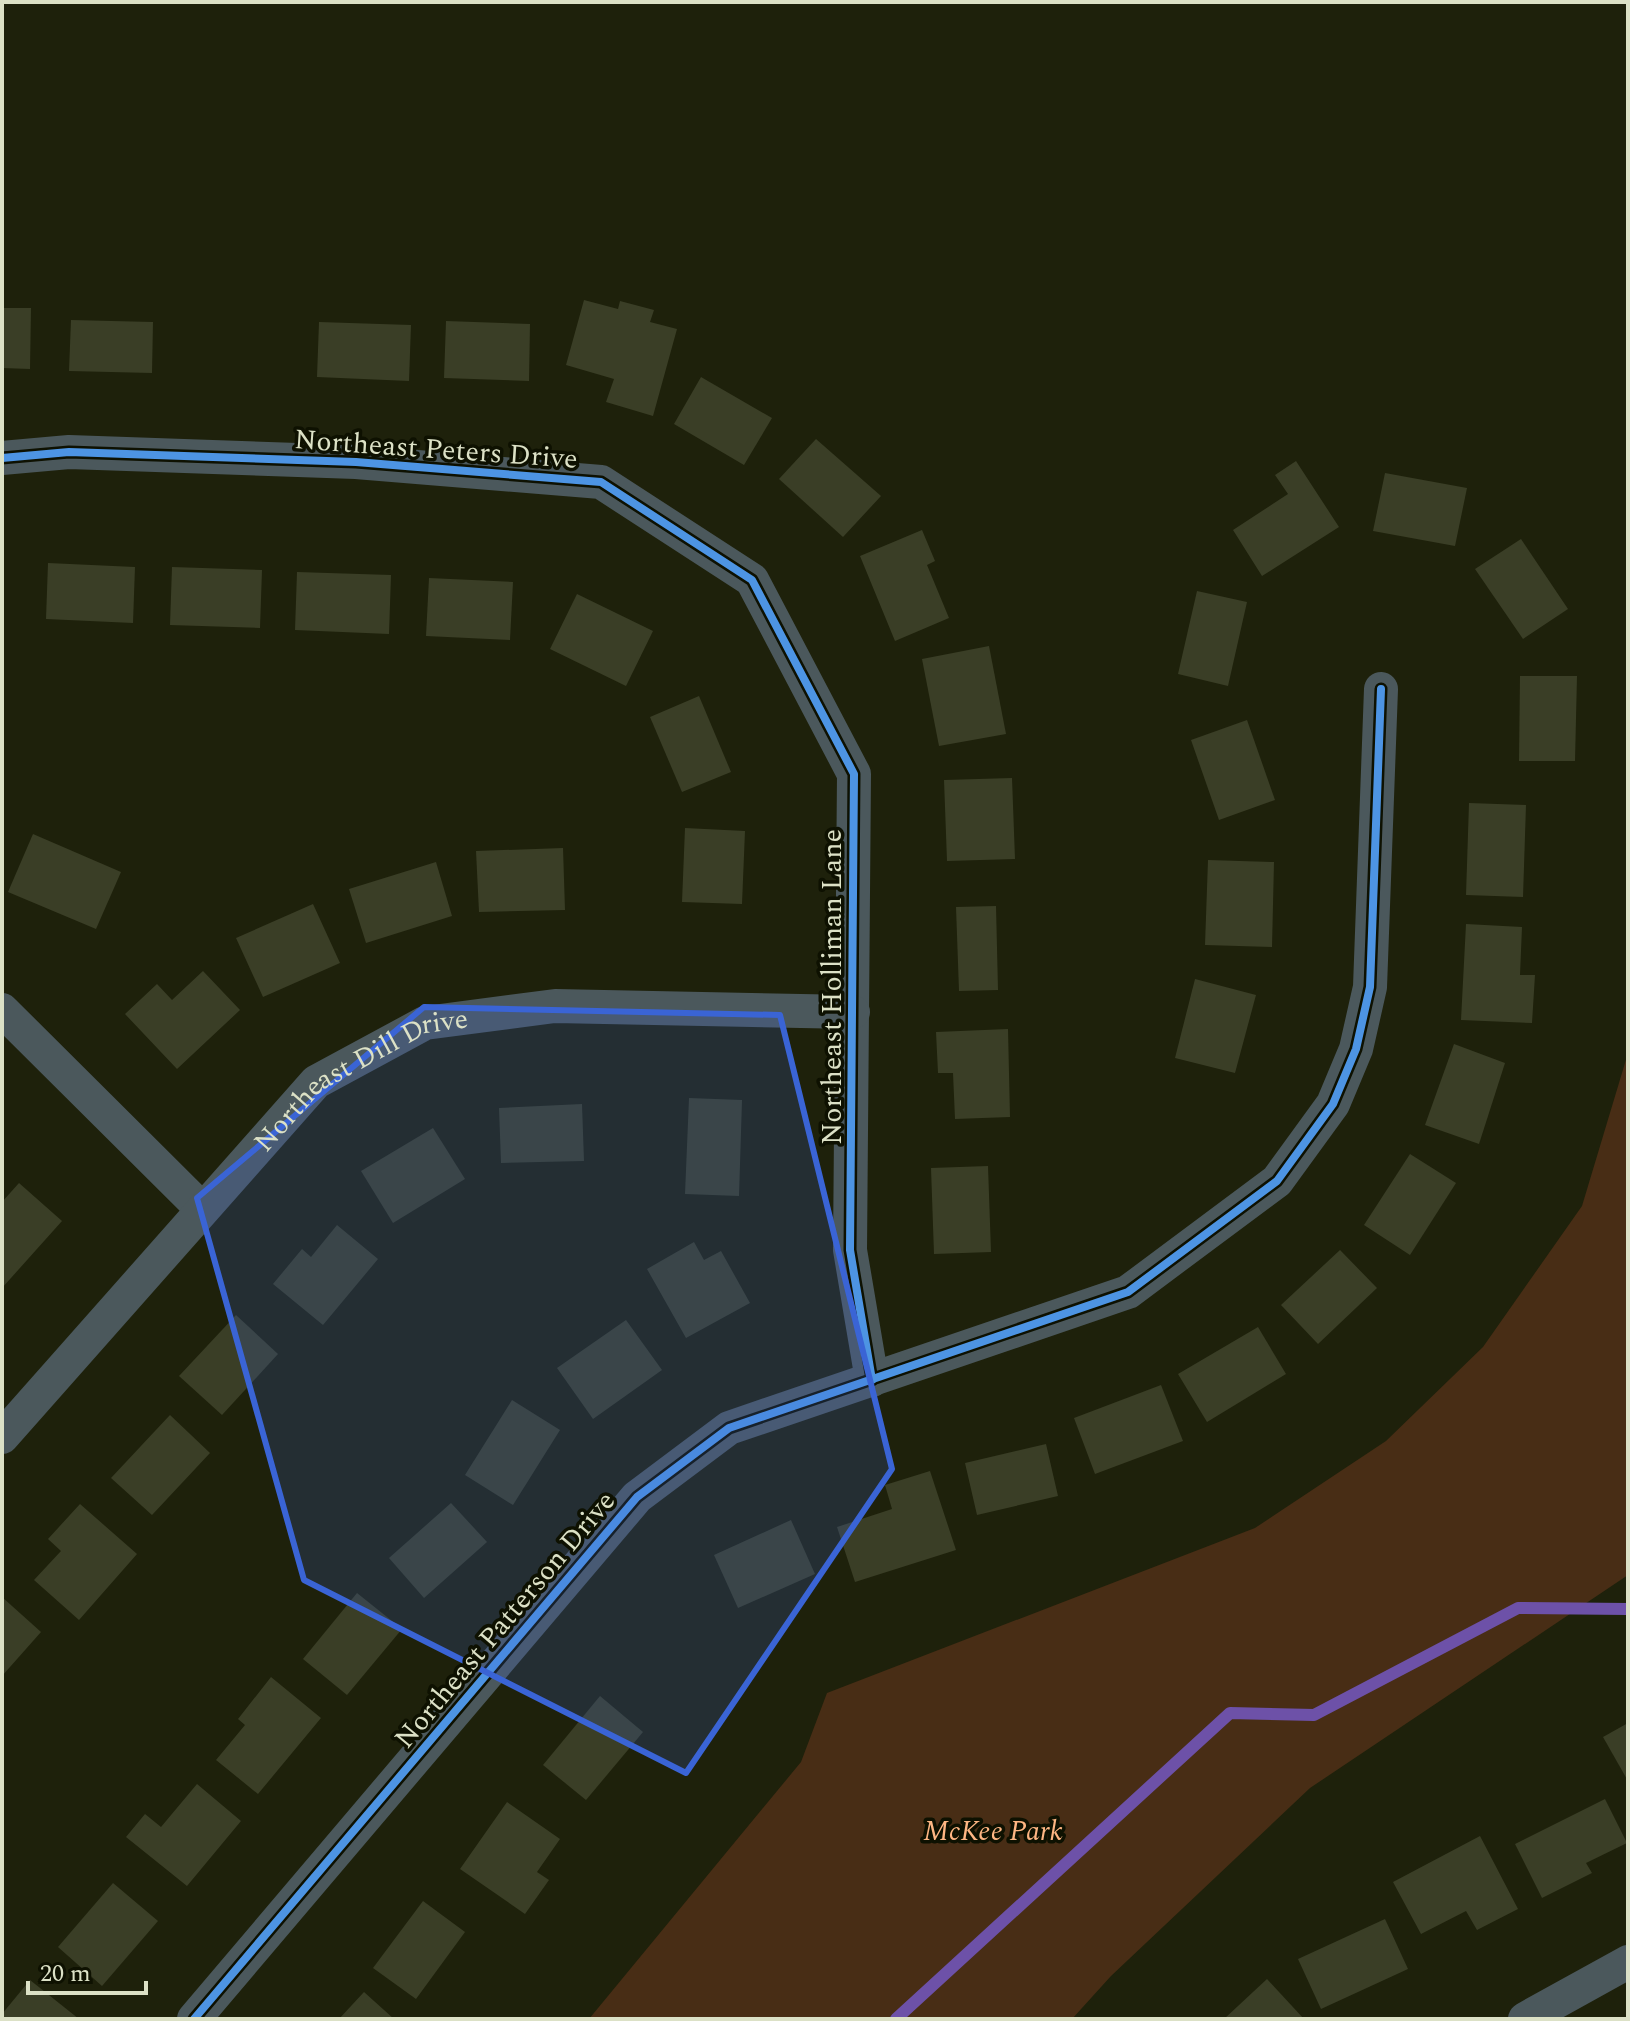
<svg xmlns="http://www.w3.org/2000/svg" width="1630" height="2021" font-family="Spectral,serif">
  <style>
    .green { fill: #482d15 }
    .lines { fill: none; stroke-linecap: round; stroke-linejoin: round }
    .stream { stroke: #6d51a8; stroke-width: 12 }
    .building { fill: #3a3e26 }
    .minor { stroke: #4b585c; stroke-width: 34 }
    .cycleway-casing { stroke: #0e1101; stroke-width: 13 }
    .cycleway { stroke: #4d94e3; stroke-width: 8 }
    .marked { fill: #3a64d5; fill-opacity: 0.2; stroke: #3a64d5; stroke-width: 6; stroke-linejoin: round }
    .labels { text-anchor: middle; stroke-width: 7; stroke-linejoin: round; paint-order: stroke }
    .street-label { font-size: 28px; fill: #dce1c6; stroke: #0e1101 }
    .park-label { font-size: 28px; font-style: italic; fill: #feb683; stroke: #0e1101 }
  </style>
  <rect width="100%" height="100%" fill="#1e210b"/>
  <!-- green -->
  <path class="green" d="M 1628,1053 L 1628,1575 L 1310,1788 L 1111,1976 L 1072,2019 L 589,2019 L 801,1762 L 827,1693 L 1255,1528 L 1386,1441 L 1483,1347 L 1582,1206 Z"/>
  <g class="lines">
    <!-- stream -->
    <path class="stream" d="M 896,2019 L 1230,1713 L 1314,1715 L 1518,1608 L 1628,1609"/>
  </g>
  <!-- building -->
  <g class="building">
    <path d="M 584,300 L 618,309 L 620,301 L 654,310 L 650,322 L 677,329 L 653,416 L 606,402 L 614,379 L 566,365 Z"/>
    <path d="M 2,308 L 31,308 L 30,369 L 2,368 Z"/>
    <path d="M 71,320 L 153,322 L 152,373 L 69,371 Z"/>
    <path d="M 446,321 L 530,324 L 529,381 L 444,378 Z"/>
    <path d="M 319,322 L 411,325 L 409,381 L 317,377 Z"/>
    <path d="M 701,377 L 772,418 L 744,465 L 674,424 Z"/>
    <path d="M 816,439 L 881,496 L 843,537 L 779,479 Z"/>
    <path d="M 1296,461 L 1339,527 L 1262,576 L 1233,530 L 1288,494 L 1275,475 Z"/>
    <path d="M 1385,473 L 1467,488 L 1455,546 L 1373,531 Z"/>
    <path d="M 922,530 L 935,561 L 927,565 L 949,618 L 895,641 L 860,556 Z"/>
    <path d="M 1521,539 L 1568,609 L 1523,639 L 1475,569 Z"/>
    <path d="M 48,563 L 135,567 L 133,623 L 46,619 Z"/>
    <path d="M 172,567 L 262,570 L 260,628 L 170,625 Z"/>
    <path d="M 297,572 L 391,575 L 389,634 L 295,630 Z"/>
    <path d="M 429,578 L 513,582 L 510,640 L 426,636 Z"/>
    <path d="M 1197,591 L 1247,602 L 1228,686 L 1178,674 Z"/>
    <path d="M 577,594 L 653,631 L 626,686 L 550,649 Z"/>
    <path d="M 989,646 L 1006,734 L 939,746 L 922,659 Z"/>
    <path d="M 1520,676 L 1577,676 L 1575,761 L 1519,761 Z"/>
    <path d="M 699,696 L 731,772 L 682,792 L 650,717 Z"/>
    <path d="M 1247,720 L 1275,800 L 1219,820 L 1191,740 Z"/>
    <path d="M 1012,778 L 1015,859 L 947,861 L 944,780 Z"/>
    <path d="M 1469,803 L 1526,805 L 1523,897 L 1466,895 Z"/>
    <path d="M 685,828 L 745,831 L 742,904 L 682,902 Z"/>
    <path d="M 33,834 L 121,872 L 96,929 L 8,892 Z"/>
    <path d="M 563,848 L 565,910 L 479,912 L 476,851 Z"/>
    <path d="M 1208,860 L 1274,862 L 1272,947 L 1205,945 Z"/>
    <path d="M 436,862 L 452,916 L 366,943 L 349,889 Z"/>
    <path d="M 313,904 L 340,963 L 263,997 L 236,938 Z"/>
    <path d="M 996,906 L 998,990 L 959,991 L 956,907 Z"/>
    <path d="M 1466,924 L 1522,927 L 1520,975 L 1535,975 L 1532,1023 L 1461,1020 Z"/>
    <path d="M 203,971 L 240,1010 L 177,1069 L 125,1014 L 157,984 L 172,1000 Z"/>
    <path d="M 1195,979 L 1256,995 L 1235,1073 L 1175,1058 Z"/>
    <path d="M 1008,1029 L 1010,1117 L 955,1119 L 953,1073 L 938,1073 L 936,1032 Z"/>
    <path d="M 1454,1044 L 1505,1063 L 1479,1144 L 1425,1125 Z"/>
    <path d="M 689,1098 L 742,1100 L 739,1196 L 685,1194 Z"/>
    <path d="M 582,1104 L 584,1161 L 501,1163 L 499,1108 Z"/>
    <path d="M 433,1128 L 465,1179 L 393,1223 L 361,1171 Z"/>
    <path d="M 1410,1154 L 1456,1183 L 1410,1255 L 1364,1225 Z"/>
    <path d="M 988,1166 L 991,1252 L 934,1254 L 931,1168 Z"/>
    <path d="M 19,1183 L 62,1221 L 2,1288 L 2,1202 Z"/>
    <path d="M 337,1225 L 378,1259 L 323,1325 L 273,1284 L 302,1249 L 311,1257 Z"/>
    <path d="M 694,1242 L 704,1260 L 721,1251 L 750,1303 L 686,1338 L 647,1269 Z"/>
    <path d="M 1340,1250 L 1377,1288 L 1318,1344 L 1281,1305 Z"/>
    <path d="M 236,1315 L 278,1354 L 222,1415 L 179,1376 Z"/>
    <path d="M 626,1320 L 662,1370 L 593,1419 L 557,1368 Z"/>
    <path d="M 1258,1327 L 1286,1374 L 1207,1422 L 1178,1374 Z"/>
    <path d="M 1161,1385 L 1183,1441 L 1095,1474 L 1074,1418 Z"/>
    <path d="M 512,1400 L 560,1430 L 513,1505 L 465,1475 Z"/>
    <path d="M 170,1415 L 210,1453 L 152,1515 L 111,1478 Z"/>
    <path d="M 1046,1444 L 1058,1496 L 977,1515 L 965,1463 Z"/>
    <path d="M 930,1471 L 956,1550 L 855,1582 L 837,1527 L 892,1509 L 885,1485 Z"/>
    <path d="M 451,1503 L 487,1542 L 424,1598 L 389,1558 Z"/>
    <path d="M 80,1504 L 137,1554 L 79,1620 L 34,1580 L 61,1551 L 48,1539 Z"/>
    <path d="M 791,1520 L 815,1574 L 738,1608 L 714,1555 Z"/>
    <path d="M 357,1593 L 402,1629 L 347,1695 L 303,1659 Z"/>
    <path d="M 2,1597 L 41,1632 L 2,1676 Z"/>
    <path d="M 271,1677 L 321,1718 L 258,1794 L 216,1760 L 245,1725 L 238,1719 Z"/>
    <path d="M 600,1696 L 643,1732 L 586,1800 L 543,1765 Z"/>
    <path d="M 1628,1723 L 1628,1781 L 1603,1737 Z"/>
    <path d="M 197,1784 L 241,1821 L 187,1886 L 126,1837 L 145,1814 L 161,1827 Z"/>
    <path d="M 1605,1799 L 1627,1843 L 1586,1863 L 1592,1873 L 1542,1898 L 1515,1844 Z"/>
    <path d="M 507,1802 L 560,1839 L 537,1872 L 549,1880 L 525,1914 L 460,1869 Z"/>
    <path d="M 1480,1836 L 1518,1909 L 1477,1930 L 1466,1911 L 1421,1934 L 1393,1882 Z"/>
    <path d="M 113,1883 L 158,1921 L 102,1986 L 58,1947 Z"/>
    <path d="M 423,1901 L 465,1932 L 416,1999 L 373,1968 Z"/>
    <path d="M 1385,1919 L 1408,1969 L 1321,2009 L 1298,1959 Z"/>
    <path d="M 1267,1979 L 1304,2019 L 1224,2019 Z"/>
    <path d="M 30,1980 L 79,2019 L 2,2019 L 2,2014 Z"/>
    <path d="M 364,1992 L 394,2019 L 339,2019 Z"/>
  </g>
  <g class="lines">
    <!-- minor -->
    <g class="minor">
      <path d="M 2,458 L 69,452 L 356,462 L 601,482 L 752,580 L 854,774 L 850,1250 L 872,1380"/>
      <path d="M 2,1010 L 202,1209"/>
      <path id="s1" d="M 2,1437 L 316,1082 L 425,1023 L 555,1006 L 853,1012"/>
      <path d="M 194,2019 L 637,1497 L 729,1428 L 1128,1292 L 1277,1181 L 1333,1104 L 1356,1049 L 1370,987 L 1381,689"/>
      <path d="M 1525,2019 L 1628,1962"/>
    </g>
    <defs>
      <g id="cycleway">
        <path d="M 2,458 L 69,452 L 356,462 L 601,482 L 752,580 L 854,774 L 850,1250 L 872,1380"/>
        <path d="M 194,2019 L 637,1497 L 729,1428 L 1128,1292 L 1277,1181 L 1333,1104 L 1356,1049 L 1370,987 L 1381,689"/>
      </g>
    </defs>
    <!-- cycleway casing -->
    <use href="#cycleway" class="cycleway-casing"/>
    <!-- cycleway -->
    <use href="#cycleway" class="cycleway"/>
  </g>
  <!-- marked area -->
  <path class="marked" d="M 424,1007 L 780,1015 L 892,1469 L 686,1773 L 304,1580 L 197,1198 Z"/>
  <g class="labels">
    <!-- street labels -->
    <g class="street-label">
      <text transform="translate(436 448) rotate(4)" y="10">Northeast Peters Drive</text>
      <text transform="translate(831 987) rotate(-90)" y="10">Northeast Holliman Lane</text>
      <text dy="10" stroke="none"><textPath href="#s1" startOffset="514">Northeast Dill Drive</textPath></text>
      <text transform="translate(504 1619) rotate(-50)" y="10">Northeast Patterson Drive</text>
    </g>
    <!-- park labels -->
    <g class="park-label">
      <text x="993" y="1840">McKee Park</text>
    </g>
  </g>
  <!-- border -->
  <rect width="1630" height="2021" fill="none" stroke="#dce1c6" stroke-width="8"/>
  <!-- scale -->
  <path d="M28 1981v12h118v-12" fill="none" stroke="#dce1c6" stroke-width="4"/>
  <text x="40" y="1981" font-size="24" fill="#dce1c6" stroke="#0e1101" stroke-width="6" paint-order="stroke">20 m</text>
</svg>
